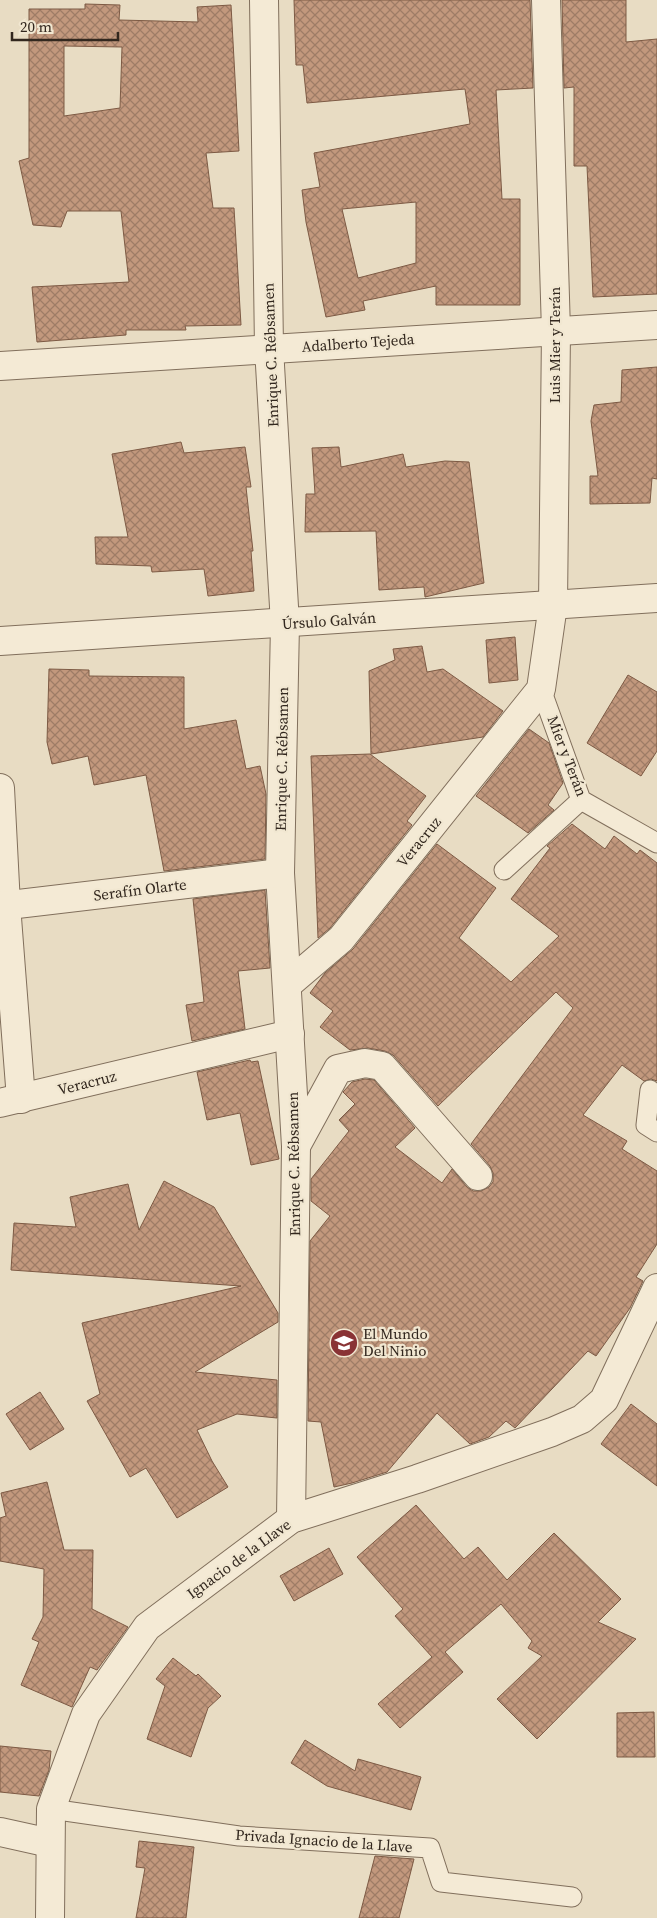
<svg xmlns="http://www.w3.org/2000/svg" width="657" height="1918" font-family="'Source Serif 4',serif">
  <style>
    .building { fill: url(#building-cross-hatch); stroke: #7d5a44; fill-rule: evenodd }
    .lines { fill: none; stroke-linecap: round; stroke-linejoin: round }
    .service-casing { stroke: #816f5c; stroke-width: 21 }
    .minor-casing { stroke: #816f5c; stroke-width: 30 }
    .service { stroke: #f4ead5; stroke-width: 19 }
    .minor { stroke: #f4ead5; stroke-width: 28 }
    .labels { text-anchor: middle; stroke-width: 4.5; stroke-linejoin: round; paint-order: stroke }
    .street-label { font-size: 15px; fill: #32271e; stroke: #f1e7d1 }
    .poi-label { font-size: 15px; fill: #32271e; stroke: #f1e7d1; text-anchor: start }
  </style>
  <defs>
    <pattern id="building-cross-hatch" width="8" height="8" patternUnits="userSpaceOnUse" patternTransform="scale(1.25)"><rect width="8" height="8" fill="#c2987d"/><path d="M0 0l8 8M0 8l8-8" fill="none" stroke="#9e7c66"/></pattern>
  </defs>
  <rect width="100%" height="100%" fill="#e8dcc3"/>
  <!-- building -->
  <g class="building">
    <path d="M 294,0 L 530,0 L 533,88 L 496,90 L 502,199 L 520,199 L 520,305 L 436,305 L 436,286 L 363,301 L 365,310 L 326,317 L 306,222 L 302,190 L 320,187 L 314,153 L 470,124 L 465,89 L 307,103 L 303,65 L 296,65 ZM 416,202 L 416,263 L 358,278 L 342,209 Z"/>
    <path d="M 562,0 L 626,0 L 626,42 L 657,39 L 657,294 L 593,297 L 587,166 L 574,166 L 574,87 L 564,88 Z"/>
    <path d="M 85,4 L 120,5 L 119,20 L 198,22 L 197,7 L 231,5 L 239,151 L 206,153 L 213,208 L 234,208 L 241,325 L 185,326 L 186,330 L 126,330 L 126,335 L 37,342 L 32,287 L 129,282 L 121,211 L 67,211 L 61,227 L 33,225 L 19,161 L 29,158 L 29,9 L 85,9 ZM 64,46 L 122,47 L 120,108 L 64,116 Z"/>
    <path d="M 657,367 L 657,479 L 652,478 L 650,503 L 590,504 L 590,476 L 598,476 L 591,421 L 594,405 L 621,402 L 622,370 Z"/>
    <path d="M 181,442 L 184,453 L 245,447 L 251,487 L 246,487 L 253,551 L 251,551 L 254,591 L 208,596 L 204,569 L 152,572 L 151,566 L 96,564 L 95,537 L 128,537 L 112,454 Z"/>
    <path d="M 339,447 L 341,467 L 403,454 L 406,467 L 445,461 L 469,462 L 484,583 L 425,597 L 424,587 L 379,590 L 376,531 L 305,532 L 306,494 L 315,494 L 312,448 Z"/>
    <path d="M 515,637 L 518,680 L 489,683 L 486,640 Z"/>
    <path d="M 422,646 L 427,672 L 443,669 L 503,711 L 483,737 L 371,754 L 369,671 L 395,660 L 393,649 Z"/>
    <path d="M 49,669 L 89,670 L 89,676 L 184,677 L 184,729 L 236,720 L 246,769 L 260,766 L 266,794 L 265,859 L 164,871 L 146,775 L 94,785 L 88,756 L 52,764 L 47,742 Z"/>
    <path d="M 628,675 L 657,692 L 657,751 L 641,776 L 587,743 Z"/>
    <path d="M 529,729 L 549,743 L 563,783 L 548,805 L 554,810 L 528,833 L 476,796 Z"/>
    <path d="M 370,754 L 426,796 L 407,821 L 412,825 L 330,928 L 318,938 L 311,756 Z"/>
    <path d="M 572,824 L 605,849 L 614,836 L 637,854 L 640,850 L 657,863 L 657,1081 L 651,1079 L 644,1081 L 622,1065 L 583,1115 L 627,1141 L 622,1149 L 657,1171 L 657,1244 L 636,1277 L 643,1281 L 630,1308 L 596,1356 L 588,1351 L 515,1428 L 506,1421 L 489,1437 L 470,1444 L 437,1413 L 387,1472 L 352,1483 L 334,1487 L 321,1422 L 308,1421 L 310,1241 L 330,1216 L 311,1201 L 311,1179 L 349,1131 L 339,1120 L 355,1104 L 343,1092 L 352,1082 L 365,1079 L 374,1080 L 415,1128 L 395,1147 L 442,1183 L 452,1169 L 467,1187 L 473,1191 L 481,1191 L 489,1187 L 493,1182 L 493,1173 L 490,1166 L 471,1144 L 573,1008 L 556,992 L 438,1106 L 393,1055 L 385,1051 L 368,1048 L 350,1050 L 320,1027 L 333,1011 L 310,993 L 325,973 L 353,949 L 437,844 L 496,888 L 459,938 L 511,982 L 559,936 L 511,899 L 550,848 L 547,846 Z"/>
    <path d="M 265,890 L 270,968 L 238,971 L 245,1029 L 192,1041 L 186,1005 L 204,1002 L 193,899 Z"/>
    <path d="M 250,1060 L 251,1062 L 258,1061 L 279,1159 L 251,1165 L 240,1113 L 207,1120 L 197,1072 Z"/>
    <path d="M 164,1181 L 214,1207 L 278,1313 L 278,1322 L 195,1372 L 277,1380 L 277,1418 L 237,1414 L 197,1430 L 212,1461 L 228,1487 L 177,1518 L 146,1468 L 130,1477 L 87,1401 L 100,1394 L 82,1323 L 241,1286 L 11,1270 L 14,1223 L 76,1227 L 70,1197 L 128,1184 L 139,1230 Z"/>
    <path d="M 40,1392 L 64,1429 L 30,1450 L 6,1414 Z"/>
    <path d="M 631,1404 L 657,1424 L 657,1486 L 601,1444 Z"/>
    <path d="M 47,1482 L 64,1550 L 93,1550 L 92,1609 L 128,1627 L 97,1670 L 90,1667 L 72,1707 L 21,1685 L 39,1642 L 32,1639 L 43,1617 L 44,1569 L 0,1561 L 0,1518 L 6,1516 L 1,1493 Z"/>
    <path d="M 416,1505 L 464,1559 L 478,1547 L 507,1580 L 554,1533 L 621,1599 L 598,1622 L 636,1639 L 537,1739 L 497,1699 L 542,1656 L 528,1648 L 532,1641 L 501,1604 L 445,1652 L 463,1672 L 400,1728 L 378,1704 L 432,1657 L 395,1616 L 403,1609 L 357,1557 Z"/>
    <path d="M 329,1548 L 343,1574 L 294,1601 L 280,1576 Z"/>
    <path d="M 173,1658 L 196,1676 L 198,1674 L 221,1696 L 208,1708 L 191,1757 L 147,1739 L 165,1686 L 156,1679 Z"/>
    <path d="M 654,1712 L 655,1757 L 617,1757 L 617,1713 Z"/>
    <path d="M 305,1740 L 355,1771 L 358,1759 L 421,1777 L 411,1810 L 327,1786 L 291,1763 Z"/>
    <path d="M 0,1746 L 51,1751 L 49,1770 L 39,1796 L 0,1792 Z"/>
    <path d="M 139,1841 L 194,1847 L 186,1918 L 136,1918 L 145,1868 L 136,1867 Z"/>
    <path d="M 375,1856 L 414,1859 L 399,1918 L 359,1918 Z"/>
  </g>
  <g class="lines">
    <defs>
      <g id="service">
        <path d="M 541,689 L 581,800 L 657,843"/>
        <path d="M 504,870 L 581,800"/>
        <path d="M 650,1090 L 646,1125 L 657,1132"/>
        <path d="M 51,1809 L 239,1836 L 430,1848 L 441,1882 L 572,1897"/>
      </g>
      <g id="minor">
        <path d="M 264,0 L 269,348 L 285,624 L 280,873 L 296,1146 L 291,1519"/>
        <path d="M 0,366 L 657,325"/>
        <path d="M 0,641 L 657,598"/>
        <path d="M 0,788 L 6,905 L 21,1099"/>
        <path d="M 0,906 L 280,873"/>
        <path d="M 287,985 L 341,939 L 541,689 L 553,605 L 556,331 L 546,0"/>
        <path d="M 0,1103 L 290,1034"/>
        <path d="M 296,1146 L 338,1069 L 365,1063 L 382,1066 L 478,1176"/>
        <path d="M 0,1832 L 50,1843"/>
        <path d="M 50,1918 L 51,1809 L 86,1714 L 147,1627 L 291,1519 L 417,1479 L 552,1432 L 582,1419 L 604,1400 L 657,1288"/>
      </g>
    </defs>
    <!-- service casing -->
    <use href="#service" class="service-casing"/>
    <!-- minor casing -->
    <use href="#minor" class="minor-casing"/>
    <!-- service -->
    <use href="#service" class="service"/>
    <!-- minor -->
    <use href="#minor" class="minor"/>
  </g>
  <!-- icons -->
  <defs>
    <symbol id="school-disc" viewBox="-11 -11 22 22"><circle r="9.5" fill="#893335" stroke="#f1e7d1"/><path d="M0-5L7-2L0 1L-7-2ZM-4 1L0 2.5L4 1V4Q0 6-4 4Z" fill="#fff"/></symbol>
  </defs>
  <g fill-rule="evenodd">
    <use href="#school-disc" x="328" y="1327" width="32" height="32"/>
  </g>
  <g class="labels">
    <!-- street labels -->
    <g class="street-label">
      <text transform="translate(358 343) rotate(-4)" y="5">Adalberto Tejeda</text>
      <text transform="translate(555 345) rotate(-90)" y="5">Luis Mier y Terán</text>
      <text transform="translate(271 355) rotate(-92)" y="5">Enrique C. Rébsamen</text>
      <text transform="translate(329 621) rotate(-4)" y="5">Úrsulo Galván</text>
      <text transform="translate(567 756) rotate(69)" y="5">Mier y Terán</text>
      <text transform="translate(282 759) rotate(-89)" y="5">Enrique C. Rébsamen</text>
      <text transform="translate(419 842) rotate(-51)" y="5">Veracruz</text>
      <text transform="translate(140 890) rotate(-7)" y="5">Serafín Olarte</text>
      <text transform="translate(87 1083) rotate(-14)" y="5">Veracruz</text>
      <text transform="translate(294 1164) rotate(-91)" y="5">Enrique C. Rébsamen</text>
      <text transform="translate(239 1559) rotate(-36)" y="5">Ignacio de la Llave</text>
      <text transform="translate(324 1841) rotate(4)" y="5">Privada Ignacio de la Llave</text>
    </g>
    <!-- poi labels -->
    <g class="poi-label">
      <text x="363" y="1339">El Mundo<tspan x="363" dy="17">Del Ninio</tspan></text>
    </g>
  </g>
  <!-- scale -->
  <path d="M12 32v8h106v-8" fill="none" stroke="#32271e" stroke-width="2.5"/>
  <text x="20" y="32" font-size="15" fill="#32271e" stroke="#f1e7d1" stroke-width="4" paint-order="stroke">20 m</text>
</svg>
